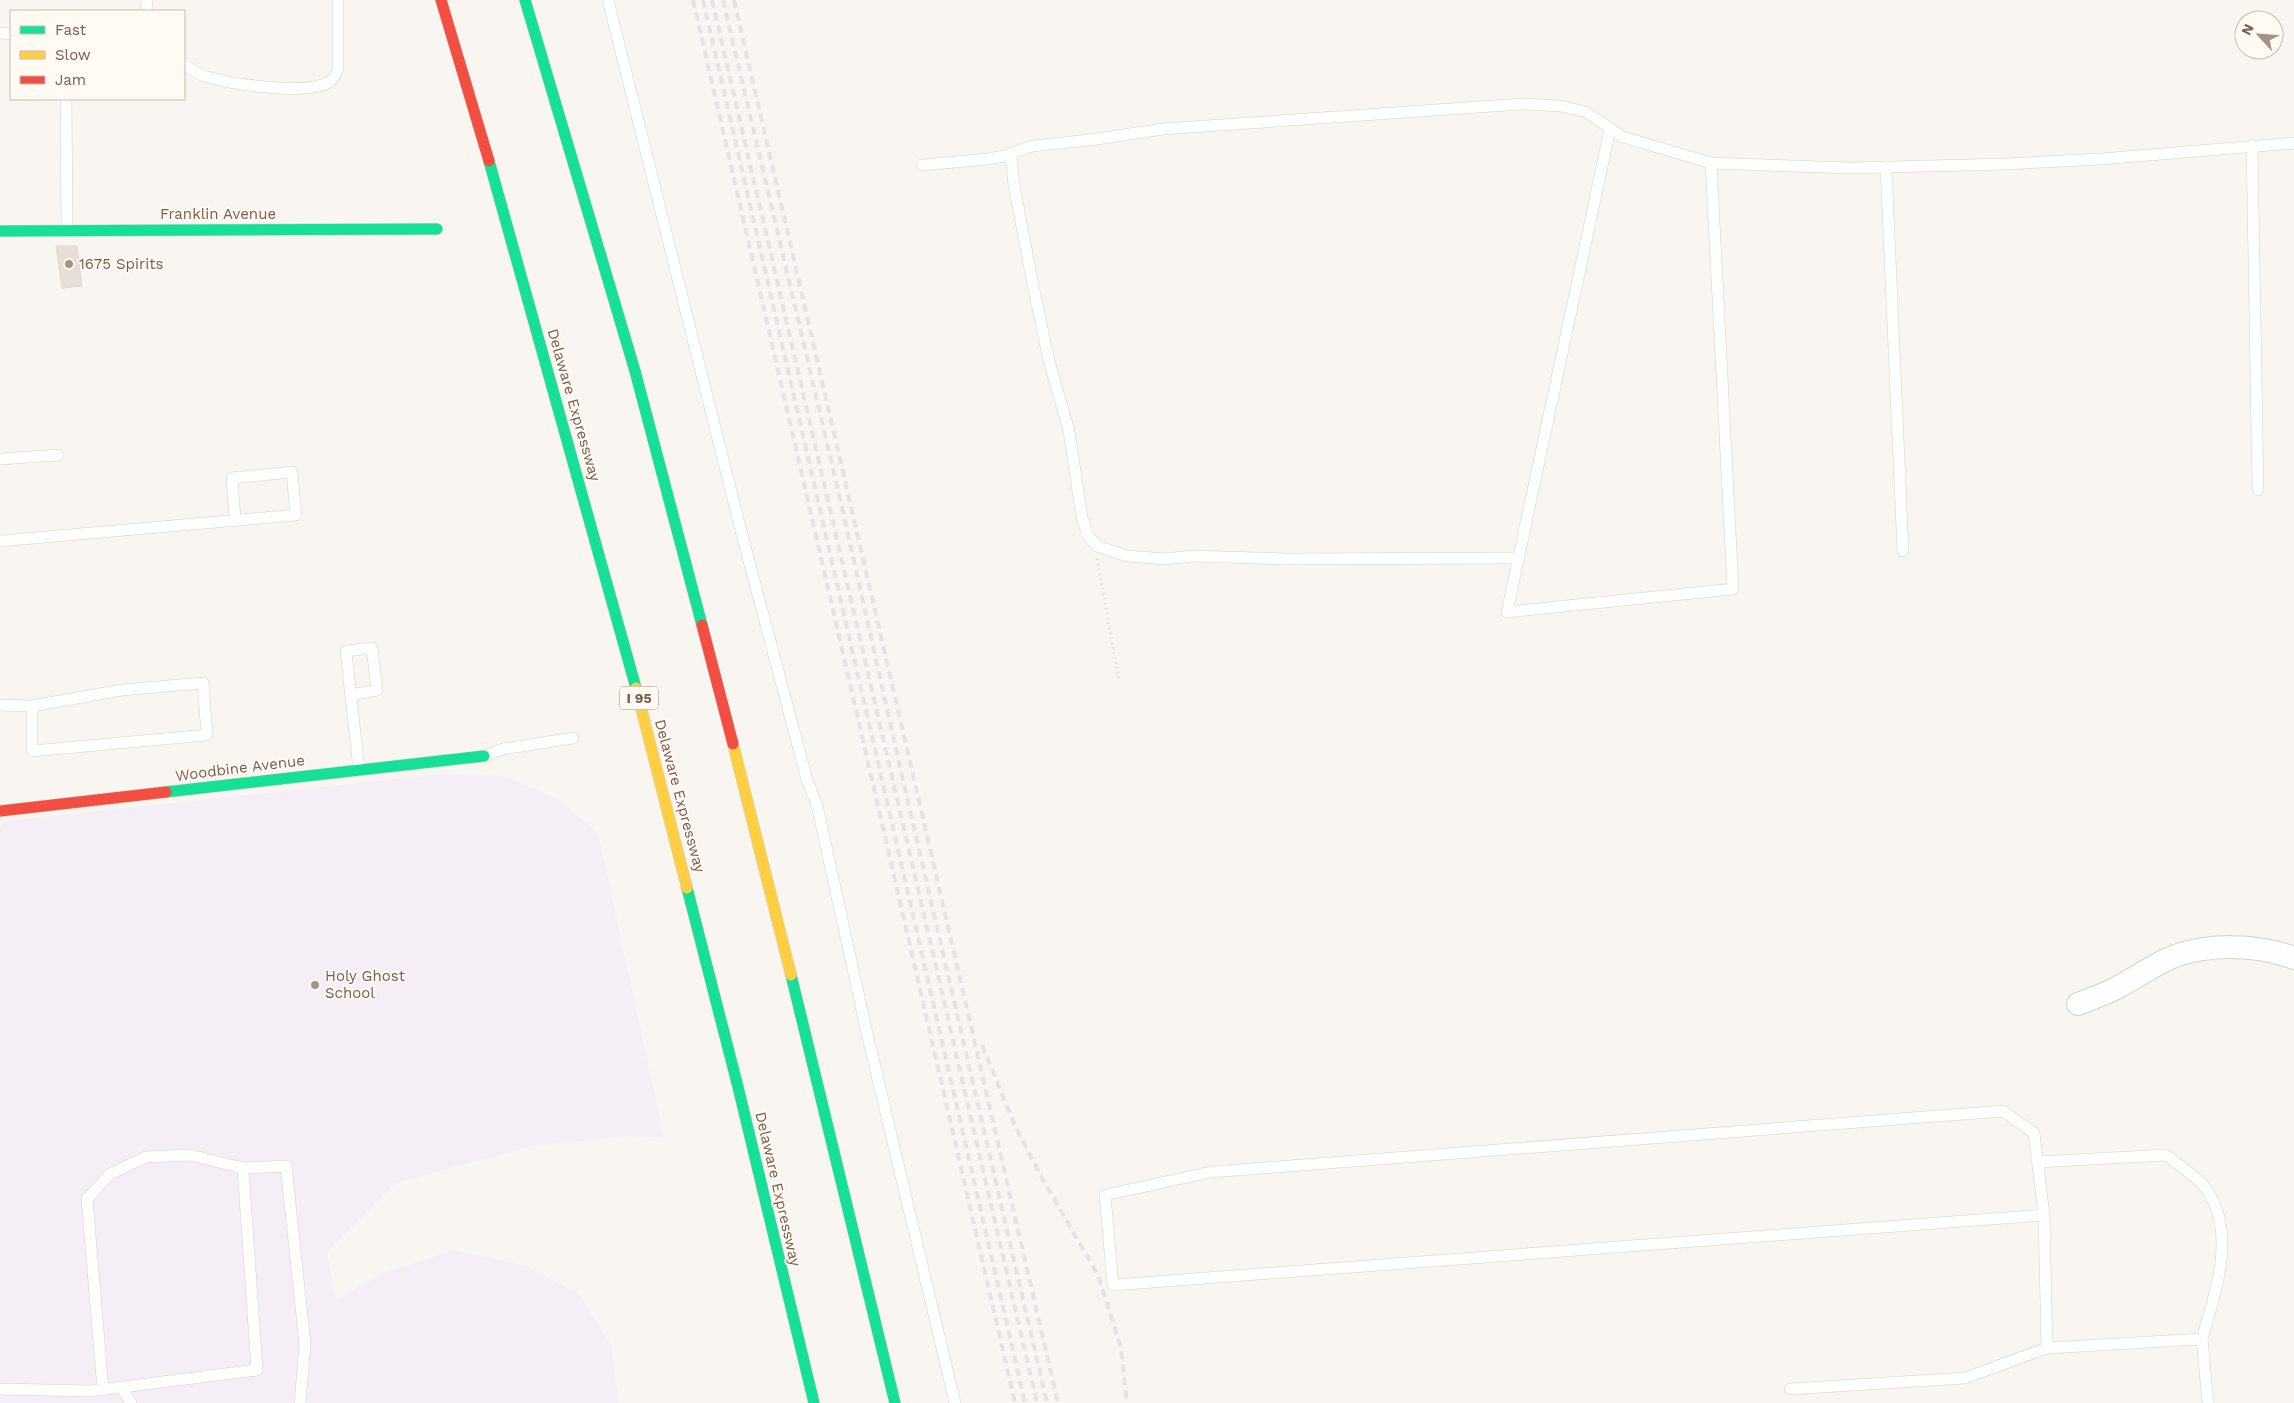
<svg xmlns="http://www.w3.org/2000/svg" width="2294" height="1403" font-family="'Work Sans',sans-serif">
  <style>
    .education { fill: #f6eef6 }
    .building { fill: #e6ded7; stroke: #e2d8d2 }
    .lines { fill: none; stroke-linecap: round; stroke-linejoin: round }
    .lane-casing { stroke: #d7d1cb; stroke-width: 12 }
    .street-casing { stroke: #d7d1cb; stroke-width: 24 }
    .fast-casing { stroke: #d9d2cb; stroke-width: 12 }
    .slow-casing { stroke: #d9d2cb; stroke-width: 12 }
    .jam-casing { stroke: #d9d2cb; stroke-width: 12 }
    .path { stroke: #dcd5d0; stroke-width: 3; stroke-dasharray: 1 4; stroke-linecap: butt }
    .lane { stroke: #fefefd; stroke-width: 11 }
    .street { stroke: #fefefd; stroke-width: 22 }
    .fast { stroke: #16e098; stroke-width: 11 }
    .slow { stroke: #ffcf43; stroke-width: 11 }
    .jam { stroke: #f24e42; stroke-width: 11 }
    .rail { stroke: #e6e3e7; stroke-width: 4; stroke-dasharray: 8 5; stroke-linecap: butt }
    .poi-dot { fill: #a69286; stroke: #fffaf3; stroke-width: 2 }
    .labels { text-anchor: middle; stroke-width: 4; stroke-linejoin: round; paint-order: stroke }
    .shield { fill: #fffaf3; stroke: #a28b7f; stroke-width: 1 }
    .shield-label { font-size: 14px; font-weight: bold; fill: #7a5c4d }
    .street-label { font-size: 15px; fill: #7a5c4d; stroke: #fffaf3 }
    .poi-label { font-size: 15px; fill: #7a5c4d; stroke: #fffaf3; text-anchor: start }
  </style>
  <rect width="100%" height="100%" fill="#f9f5f0"/>
  <!-- education -->
  <path class="education" d="M 443,774 L 503,776 L 558,799 L 598,833 L 664,1138 L 629,1136 L 532,1146 L 395,1183 L 327,1252 L 336,1299 L 384,1273 L 455,1250 L 525,1266 L 579,1294 L 611,1346 L 619,1403 L 0,1403 L 0,827 L 6,821 Z"/>
  <!-- building -->
  <path class="building" d="M 56,246 L 77,246 L 82,286 L 62,288 Z"/>
  <g class="lines">
    <defs>
      <g id="lane">
        <path d="M 608,0 L 741,531 L 807,780 L 817,805 L 866,1029 L 955,1403"/>
        <path d="M 146,11 L 147,0"/>
        <path d="M 0,33 L 11,34"/>
        <path d="M 184,64 C 190,69 196,73 204,76 C 230,84 306,96 329,82 C 334,79 336,74 338,69 L 338,0"/>
        <path d="M 66,99 L 67,230"/>
        <path d="M 1610,129 L 1507,612 L 1733,589 L 1711,163"/>
        <path d="M 2252,145 L 2258,490"/>
        <path d="M 1011,154 L 1014,185 L 1033,285 L 1049,361 L 1069,431 L 1082,518 L 1089,537 L 1097,546 L 1127,556 L 1165,559 L 1193,556 L 1286,559 L 1519,558"/>
        <path d="M 922,165 L 988,159 L 1005,156 L 1032,146 L 1090,140 L 1163,129 L 1522,104 L 1560,106 L 1586,112 L 1623,137 L 1711,163 L 1851,168 L 2005,164 L 2101,159 L 2294,143"/>
        <path d="M 1886,167 L 1903,551"/>
        <path d="M 0,459 L 58,455"/>
        <path d="M 0,541 L 296,515 L 292,472 L 232,478 L 235,520"/>
        <path d="M 351,695 L 377,690 L 372,648 L 346,651 L 359,770"/>
        <path d="M 0,705 L 32,706 L 122,690 L 203,683 L 207,735 L 32,751 L 32,706"/>
        <path d="M 484,756 L 503,749 L 573,738"/>
        <path d="M 2038,1162 L 2166,1155 C 2177,1164 2199,1178 2207,1190 C 2237,1235 2215,1292 2202,1339"/>
        <path d="M 243,1168 L 286,1166 L 305,1344 L 300,1403"/>
        <path d="M 2044,1215 L 1113,1285 L 1105,1195 L 1211,1172 L 2003,1111 L 2034,1133 L 2044,1215 L 2047,1348 L 2202,1339 L 2208,1403"/>
        <path d="M 122,1388 L 131,1403"/>
        <path d="M 0,1389 L 91,1391 L 257,1370 L 243,1168 L 190,1155 L 146,1157 L 110,1174 L 87,1199 L 103,1390"/>
        <path d="M 1790,1389 L 1965,1378 L 2047,1348"/>
      </g>
      <path id="street" d="M 2078,1004 C 2092,998 2107,994 2120,986 C 2137,977 2152,966 2170,958 C 2207,943 2257,944 2294,958"/>
      <g id="fast">
        <path d="M 525,0 L 635,371 L 702,625"/>
        <path d="M 489,161 L 636,688"/>
        <path d="M 0,231 L 437,229"/>
        <path d="M 166,792 L 484,756"/>
        <path d="M 687,888 L 738,1087 L 814,1403"/>
        <path d="M 791,975 L 895,1403"/>
      </g>
      <g id="slow">
        <path d="M 636,688 L 687,888"/>
        <path d="M 733,744 L 791,975"/>
      </g>
      <g id="jam">
        <path d="M 441,0 L 489,161"/>
        <path d="M 702,625 L 733,744"/>
        <path d="M 0,811 L 166,792"/>
      </g>
    </defs>
    <!-- lane casing -->
    <use href="#lane" class="lane-casing"/>
    <!-- street casing -->
    <use href="#street" class="street-casing"/>
    <!-- fast casing -->
    <use href="#fast" class="fast-casing"/>
    <!-- slow casing -->
    <use href="#slow" class="slow-casing"/>
    <!-- jam casing -->
    <use href="#jam" class="jam-casing"/>
    <!-- path -->
    <path class="path" d="M 1097,559 L 1119,680"/>
    <!-- lane -->
    <use href="#lane" class="lane"/>
    <!-- street -->
    <use href="#street" class="street"/>
    <!-- fast -->
    <use href="#fast" class="fast"/>
    <!-- slow -->
    <use href="#slow" class="slow"/>
    <!-- jam -->
    <use href="#jam" class="jam"/>
    <!-- rail -->
    <g class="rail">
      <path d="M 693,0 L 1015,1403"/>
      <path d="M 703,0 L 1025,1403"/>
      <path d="M 712,0 L 1037,1403"/>
      <path d="M 723,0 L 839,494 L 902,776 L 1047,1403"/>
      <path d="M 734,0 L 1058,1403"/>
      <path d="M 982,1045 L 1015,1126 L 1042,1178 L 1098,1275 L 1121,1348 L 1127,1403"/>
    </g>
  </g>
  <!-- markers -->
  <g class="poi-dot">
    <circle cx="69" cy="264" r="5"/>
    <circle cx="315" cy="985" r="5"/>
  </g>
  <g class="labels">
    <!-- shield labels -->
    <rect class="shield" x="620" y="686.5" width="38" height="23" rx="4"/>
    <g class="shield-label">
      <text x="639" y="703">I 95</text>
    </g>
    <!-- street labels -->
    <g class="street-label">
      <text x="218" y="219">Franklin Avenue</text>
      <text transform="translate(574 405) rotate(74)" y="5">Delaware Expressway</text>
      <text transform="translate(240 768) rotate(-7)" y="5">Woodbine Avenue</text>
      <text transform="translate(680 796) rotate(75)" y="5">Delaware Expressway</text>
      <text transform="translate(778 1189) rotate(77)" y="5">Delaware Expressway</text>
    </g>
    <!-- poi labels -->
    <g class="poi-label">
      <text x="79" y="269">1675 Spirits</text>
      <text x="325" y="981">Holy Ghost<tspan x="325" dy="17">School</tspan></text>
    </g>
  </g>
  <!-- legend -->
  <rect x="10" y="10" width="175" height="90" fill="#fffaf3" stroke="#cabbb1"/>
  <rect x="20" y="26" width="25" height="8" fill="#16e098" stroke="#cabbb1"/>
  <text x="55" y="35" font-size="15" fill="#7a5c4d">Fast</text>
  <rect x="20" y="51" width="25" height="8" fill="#ffcf43" stroke="#cabbb1"/>
  <text x="55" y="60" font-size="15" fill="#7a5c4d">Slow</text>
  <rect x="20" y="76" width="25" height="8" fill="#f24e42" stroke="#cabbb1"/>
  <text x="55" y="85" font-size="15" fill="#7a5c4d">Jam</text>
  <!-- north arrow -->
  <g transform="translate(2259 35) rotate(296)"><circle r="24" fill="#fffaf3" stroke="#cabbb1"/>
  <path d="M0-4L9 19L0 12L-9 19Z" fill="#a69286"/>
  <text y="-8" font-size="14" font-weight="bold" text-anchor="middle" fill="#7a5c4d">N</text>
  </g>
</svg>
